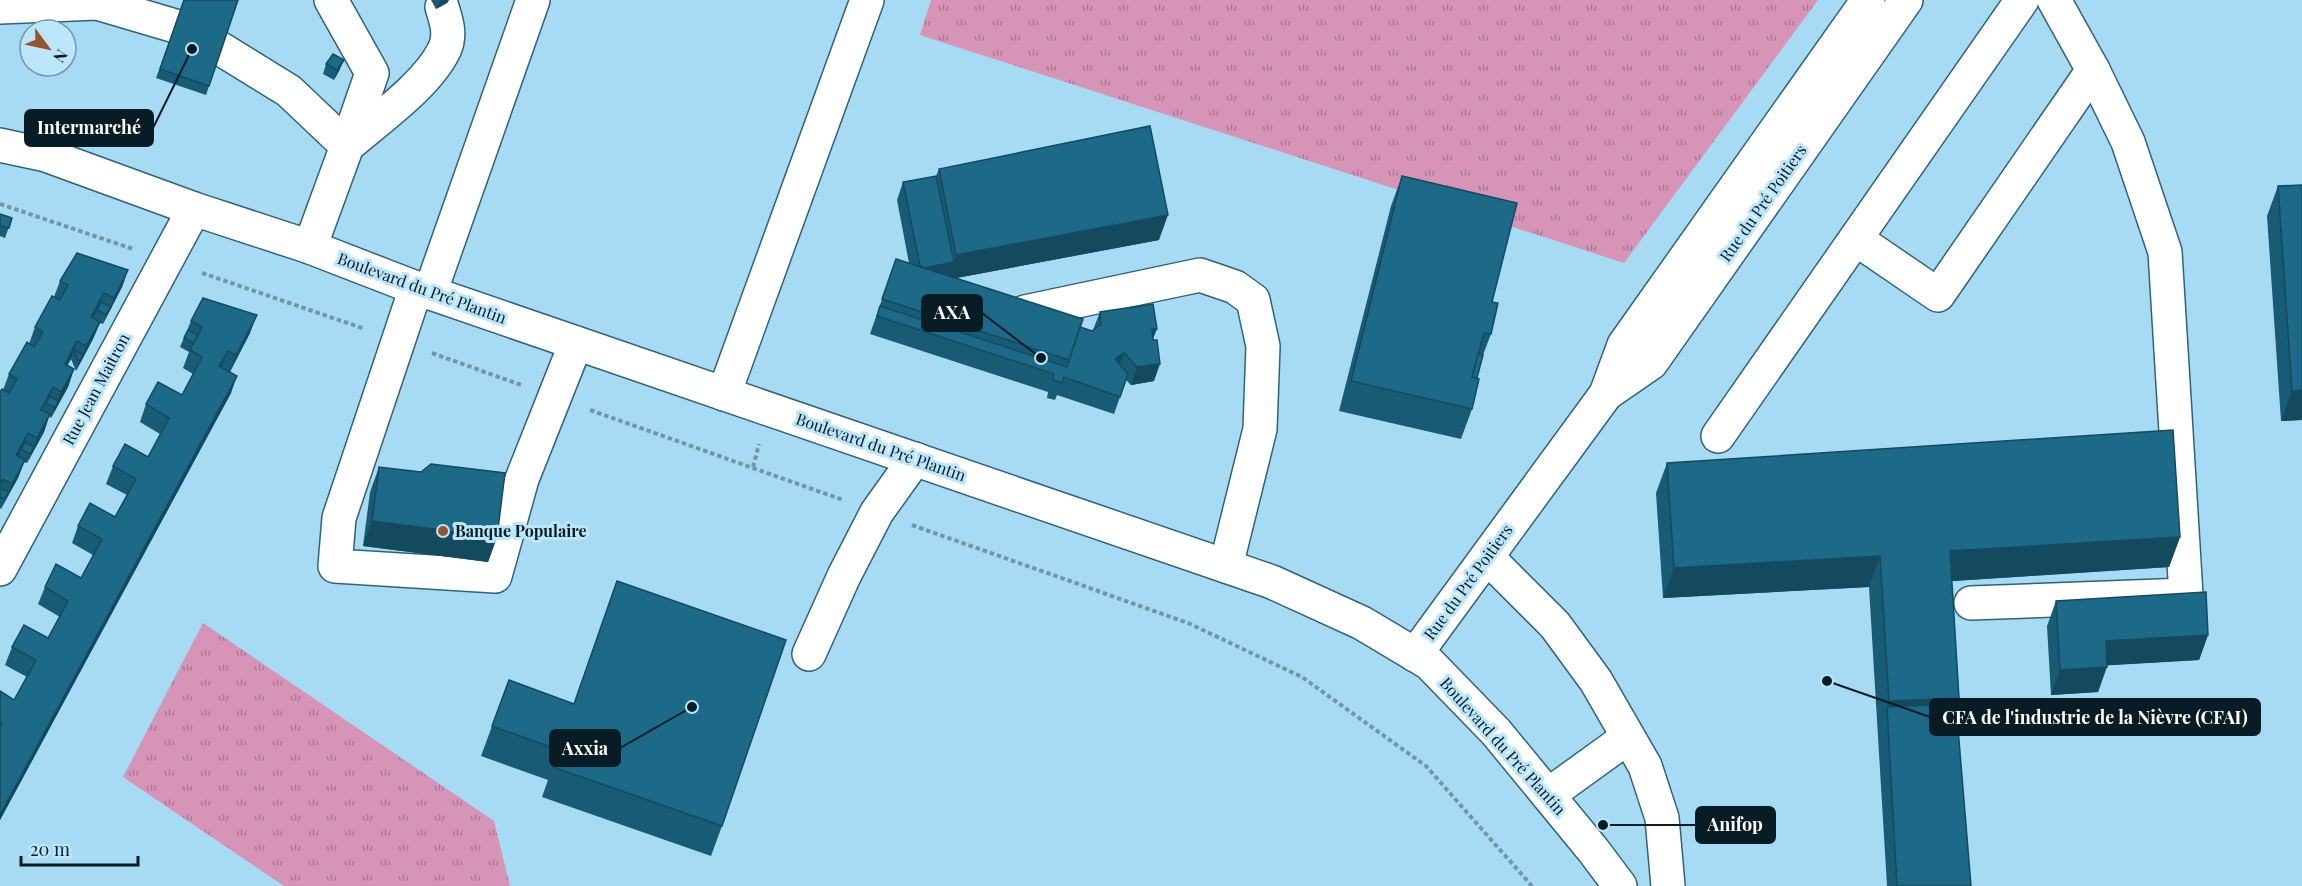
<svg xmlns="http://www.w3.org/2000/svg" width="2302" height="886" font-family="'Playfair Display',serif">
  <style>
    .grass { fill: url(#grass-tufts) }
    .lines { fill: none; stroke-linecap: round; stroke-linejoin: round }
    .minor-casing { stroke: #316378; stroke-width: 36 }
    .path { stroke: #6e98aa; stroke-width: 4; stroke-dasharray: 4.5 3; stroke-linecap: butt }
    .minor { stroke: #fff; stroke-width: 33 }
    .wall { fill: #185b74 }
    .shaded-wall { fill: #144a5e }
    .building { fill: #1c6a87; stroke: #144a5e; stroke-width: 1.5 }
    .poi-dot { fill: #99522b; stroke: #bce6fa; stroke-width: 2 }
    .labels { text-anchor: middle; stroke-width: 6; stroke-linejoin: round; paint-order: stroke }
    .street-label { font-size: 16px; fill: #071c25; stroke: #bce6fa }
    .poi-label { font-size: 16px; font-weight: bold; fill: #071c25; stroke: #bce6fa; text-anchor: start }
    .leader { fill: none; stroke: #071c25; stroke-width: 2 }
    .callout-dot { fill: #071c25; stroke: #bce6fa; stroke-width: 2 }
    .callout { fill: #071c25; stroke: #071c25; stroke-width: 2 }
    .callout-label { font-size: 18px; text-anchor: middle; font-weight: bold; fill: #fff }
  </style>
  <defs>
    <pattern id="grass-tufts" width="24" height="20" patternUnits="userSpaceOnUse" patternTransform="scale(1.5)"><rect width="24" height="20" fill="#d694b6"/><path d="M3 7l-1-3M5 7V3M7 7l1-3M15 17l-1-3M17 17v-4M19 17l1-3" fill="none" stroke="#ac7894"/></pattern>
  </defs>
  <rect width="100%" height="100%" fill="#a6dbf3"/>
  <!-- grass -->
  <g class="grass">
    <path d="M 931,0 L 1818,0 L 1624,263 L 920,35 Z"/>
    <path d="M 203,623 L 494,821 L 510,886 L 284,886 L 123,777 Z"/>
  </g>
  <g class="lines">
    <defs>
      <g id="minor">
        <path d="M 331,0 L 372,73 L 347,145"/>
        <path d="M 0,7 L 97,3 L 175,26 L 221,49 L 289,91 L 347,146 L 310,247"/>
        <path d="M 0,145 L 46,155 L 194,209 L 310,247 L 416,288 L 1272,582 L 1362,623 L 1429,663 L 1496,732 L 1593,850 L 1620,886"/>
        <path d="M 347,146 C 377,120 429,84 445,48 C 451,34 446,20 442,7"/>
        <path d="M 1856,239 L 1938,295 L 2093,70"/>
        <path d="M 416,288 L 339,518 L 335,566 L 495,576 L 522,479 L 576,343"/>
        <path d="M 430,293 L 533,0"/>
        <path d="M 1025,312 L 1200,275 L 1235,287 L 1253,300 L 1263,346 L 1260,429 L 1226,566"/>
        <path d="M 724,394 L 867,0"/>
        <path d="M 1606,394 L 1651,363 L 1906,0"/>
        <path d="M 1718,436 L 2022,0"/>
        <path d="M 1487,557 L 1555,625 L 1596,681 L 1645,766 L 1662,818 L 1668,886"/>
        <path d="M 0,569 L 194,209"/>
        <path d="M 1971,603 L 2186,595 L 2165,252 L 2128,142 L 2093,70 L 2054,0"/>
        <path d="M 809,654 L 844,576 L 877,512 L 915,459"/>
        <path d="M 1415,655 L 1606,394 L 1624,345 L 1868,0"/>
        <path d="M 1548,795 L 1627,738"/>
      </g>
    </defs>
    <!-- minor casing -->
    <use href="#minor" class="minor-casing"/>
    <!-- path -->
    <g class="path">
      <path d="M 0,204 L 133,249"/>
      <path d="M 202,273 L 365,329"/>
      <path d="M 432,353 L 521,385"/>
      <path d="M 590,410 L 843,500"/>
      <path d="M 753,467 L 759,444"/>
      <path d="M 912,525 L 1188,623 L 1302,677 L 1426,766 L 1532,886"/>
    </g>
    <!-- minor -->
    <use href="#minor" class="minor"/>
  </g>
  <!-- wall -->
  <g class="wall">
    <path d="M 184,0 L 238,0 L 206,95 L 156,78 Z"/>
    <path d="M 431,0 L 449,0 L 447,3 L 436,9 Z"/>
    <path d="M 326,64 L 340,69 L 334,80 L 323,74 Z"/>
    <path d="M 939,169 L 1159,240 L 956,278 L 1092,331 L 1093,330 L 1100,312 L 1153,339 L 1154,381 L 1131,385 L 1126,380 L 1114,414 L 1057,395 L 1055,400 L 1047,398 L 1048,392 L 870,334 L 896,259 L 909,263 L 897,200 L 903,182 L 936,176 Z"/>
    <path d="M 1402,176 L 1492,302 L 1491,334 L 1483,355 L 1477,378 L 1472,409 L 1461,439 L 1339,411 L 1391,206 Z"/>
    <path d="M 2278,186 L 2302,420 L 2281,421 L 2267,216 Z"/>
    <path d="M 0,214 L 12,218 L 5,238 L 0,236 Z"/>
    <path d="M 128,270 L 122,287 L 107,316 L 103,324 L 100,323 L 93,339 L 76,371 L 71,359 L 67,365 L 74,369 L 68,387 L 51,418 L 49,416 L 44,432 L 27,463 L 24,462 L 18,478 L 5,501 L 1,509 L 0,508 L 0,392 L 3,390 L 9,374 L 29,344 L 35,327 L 54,297 L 60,281 Z"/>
    <path d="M 191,321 L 250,333 L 230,372 L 231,393 L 0,820 L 0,691 L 14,700 L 27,677 L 5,665 L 12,647 L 48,638 L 60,617 L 38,604 L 45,587 L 81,578 L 93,555 L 72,543 L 78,526 L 115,517 L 127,495 L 106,484 L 113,466 L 148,457 L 160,434 L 140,422 L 146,404 L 182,395 L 193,374 L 183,368 L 189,352 L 180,347 Z"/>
    <path d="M 1667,463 L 2180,537 L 2169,567 L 1951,581 L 1959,698 L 1956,704 L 1971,886 L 1887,886 L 1869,587 L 1663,598 L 1656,493 Z"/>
    <path d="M 379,467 L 497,537 L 488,562 L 363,546 L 370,492 Z"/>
    <path d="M 2056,601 L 2208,635 L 2199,660 L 2107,665 L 2098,692 L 2051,695 L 2047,626 Z"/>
    <path d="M 509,680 L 722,826 L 711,856 L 542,797 L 548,780 L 481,756 Z"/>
  </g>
  <!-- shaded-wall -->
  <g class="shaded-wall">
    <path d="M 440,0 L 449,0 L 447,3 L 436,9 Z"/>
    <path d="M 344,60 L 340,69 L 334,80 L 337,70 Z"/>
    <path d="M 1168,215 L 1159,240 L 914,286 L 920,268 L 954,262 L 956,255 Z"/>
    <path d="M 128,270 L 122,287 L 103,324 L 114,298 Z"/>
    <path d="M 104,293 L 97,311 L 97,310 L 85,335 L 91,317 Z"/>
    <path d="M 257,315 L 250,333 L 229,373 L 236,355 Z"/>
    <path d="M 100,322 L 93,339 L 76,371 L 86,346 Z"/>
    <path d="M 1152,329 L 1157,329 L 1150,346 Z"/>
    <path d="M 77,341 L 71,359 L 59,381 L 65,364 Z"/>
    <path d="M 228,351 L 221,368 L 219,366 Z"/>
    <path d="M 1124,353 L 1117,370 L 1115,359 Z"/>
    <path d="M 1160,364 L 1154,381 L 1131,385 L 1137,367 Z"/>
    <path d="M 74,369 L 68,387 L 51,418 L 61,392 Z"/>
    <path d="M 237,376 L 231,393 L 0,820 L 0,815 Z"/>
    <path d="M 2302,390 L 2302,420 L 2281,421 L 2292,391 Z"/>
    <path d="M 50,414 L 44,432 L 27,463 L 37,438 Z"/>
    <path d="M 28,433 L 22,449 L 21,449 L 17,458 L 16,455 Z"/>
    <path d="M 25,460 L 18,478 L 1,509 L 12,484 Z"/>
    <path d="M 372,521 L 497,537 L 488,562 L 363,546 Z"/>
    <path d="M 2180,537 L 2169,567 L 1939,582 L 1950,551 Z"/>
    <path d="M 1880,556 L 1869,587 L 1663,598 L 1674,568 Z"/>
    <path d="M 2208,635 L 2199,660 L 2097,666 L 2106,641 Z"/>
    <path d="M 2107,667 L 2098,692 L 2051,695 L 2060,670 Z"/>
    <path d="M 1959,698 L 1947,729 L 1887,707 L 1889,701 Z"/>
  </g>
  <!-- building -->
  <g class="building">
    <path d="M 184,0 L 238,0 L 209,86 L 160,69 Z"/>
    <path d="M 333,54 L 344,60 L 337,70 L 326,64 Z"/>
    <path d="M 1150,126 L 1168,215 L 956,255 L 939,169 Z"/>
    <path d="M 936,176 L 954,262 L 924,268 L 920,266 L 903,182 Z"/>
    <path d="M 1402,176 L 1517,203 L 1492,302 L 1498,303 L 1491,334 L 1484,333 L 1472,377 L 1479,379 L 1472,409 L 1351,381 Z"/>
    <path d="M 2302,185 L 2302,390 L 2292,391 L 2278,186 Z"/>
    <path d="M 0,214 L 12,218 L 9,228 L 0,226 Z"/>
    <path d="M 77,253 L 128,270 L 114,298 L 104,293 L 91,317 L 100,322 L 86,346 L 77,341 L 65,364 L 74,369 L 61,392 L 53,387 L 41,410 L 50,414 L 37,438 L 28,433 L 16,455 L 25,460 L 12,484 L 3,479 L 0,484 L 0,392 L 2,389 L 9,393 L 17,379 L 9,374 L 27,342 L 34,347 L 43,332 L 35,327 L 52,296 L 60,300 L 68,285 L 60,281 Z"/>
    <path d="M 896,259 L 1083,319 L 1069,360 L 882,299 Z"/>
    <path d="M 203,298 L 257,315 L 236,355 L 228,351 L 219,366 L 237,376 L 0,815 L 0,727 L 2,723 L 0,722 L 0,691 L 14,700 L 36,660 L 12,647 L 24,625 L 48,638 L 68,601 L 45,587 L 56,564 L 81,578 L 102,539 L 78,526 L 90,503 L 115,517 L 136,479 L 113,466 L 125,444 L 148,457 L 169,418 L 146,404 L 158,382 L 182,395 L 202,357 L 190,350 L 202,327 L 191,321 Z"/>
    <path d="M 101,302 L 111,307 L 106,315 L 97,310 Z"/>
    <path d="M 1153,304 L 1157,329 L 1152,329 L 1153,340 L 1157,340 L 1160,364 L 1137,367 L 1124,353 L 1115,359 L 1128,374 L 1120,397 L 1064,377 L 1062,383 L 1053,380 L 1054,374 L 877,316 L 880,306 L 1067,367 L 1080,327 L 1092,331 L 1101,324 L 1100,312 Z"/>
    <path d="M 188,330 L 198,335 L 193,343 L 184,338 Z"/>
    <path d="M 74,350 L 83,355 L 79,362 Z"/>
    <path d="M 1478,354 L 1483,355 L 1477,378 L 1472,377 Z"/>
    <path d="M 50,396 L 58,401 L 55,408 L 46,403 Z"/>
    <path d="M 2173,430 L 2180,537 L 1950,551 L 1959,698 L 1889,701 L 1880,556 L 1674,568 L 1667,463 Z"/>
    <path d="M 25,442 L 34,447 L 30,454 L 21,449 Z"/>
    <path d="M 431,464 L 505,473 L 497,537 L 372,521 L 379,467 L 421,472 Z"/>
    <path d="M 0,488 L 9,492 L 4,499 L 0,497 Z"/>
    <path d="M 617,581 L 786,640 L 722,826 L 553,767 L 559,750 L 492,726 L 509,680 L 574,704 Z"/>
    <path d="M 2206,592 L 2208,635 L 2106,641 L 2107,667 L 2060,670 L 2056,601 Z"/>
    <path d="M 1956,704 L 1971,886 L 1897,886 L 1887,707 Z"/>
  </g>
  <!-- markers -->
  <circle class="poi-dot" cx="443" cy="531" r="6"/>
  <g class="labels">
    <!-- street labels -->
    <g class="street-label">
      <text transform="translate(1763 203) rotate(-55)" y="6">Rue du Pré Poitiers</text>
      <text transform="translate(422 288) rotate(20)" y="6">Boulevard du Pré Plantin</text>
      <text transform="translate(96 389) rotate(-62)" y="6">Rue Jean Maitron</text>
      <text transform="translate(881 447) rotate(19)" y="6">Boulevard du Pré Plantin</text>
      <text transform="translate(1468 582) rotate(-54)" y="6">Rue du Pré Poitiers</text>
      <text transform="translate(1503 746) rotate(48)" y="6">Boulevard du Pré Plantin</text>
    </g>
    <!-- poi labels -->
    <g class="poi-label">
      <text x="455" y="537">Banque Populaire</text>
    </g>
  </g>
  <!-- callouts -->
  <path class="leader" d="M192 49L153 128M1041 358L982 313M1827 681L1930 717M692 707L620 748M1603 825L1696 825"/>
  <g class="callout-dot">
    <circle cx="192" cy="49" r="6"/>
    <circle cx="1041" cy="358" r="6"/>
    <circle cx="1827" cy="681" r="6"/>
    <circle cx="692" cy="707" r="6"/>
    <circle cx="1603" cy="825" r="6"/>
  </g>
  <g class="callout">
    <rect x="25" y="110" width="128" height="36" rx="6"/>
    <rect x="922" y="295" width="60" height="36" rx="6"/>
    <rect x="1930" y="699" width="330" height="36" rx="6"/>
    <rect x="550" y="730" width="70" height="36" rx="6"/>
    <rect x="1696" y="807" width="79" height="36" rx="6"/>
  </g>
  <g class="callout-label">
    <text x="89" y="134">Intermarché</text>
    <text x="952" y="319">AXA</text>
    <text x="2095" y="724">CFA de l'industrie de la Nièvre (CFAI)</text>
    <text x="585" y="755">Axxia</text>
    <text x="1735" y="831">Anifop</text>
  </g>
  <!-- north arrow -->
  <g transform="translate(48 48) rotate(123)"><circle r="28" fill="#bce6fa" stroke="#7495a5" stroke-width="1.5"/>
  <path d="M0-4.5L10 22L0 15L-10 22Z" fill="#99522b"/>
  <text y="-9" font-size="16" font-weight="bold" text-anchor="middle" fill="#071c25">N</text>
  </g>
  <!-- scale -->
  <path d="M21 856v9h117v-9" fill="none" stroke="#071c25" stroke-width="3"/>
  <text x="30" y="856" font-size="18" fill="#071c25" stroke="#bce6fa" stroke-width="4.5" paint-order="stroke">20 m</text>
</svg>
